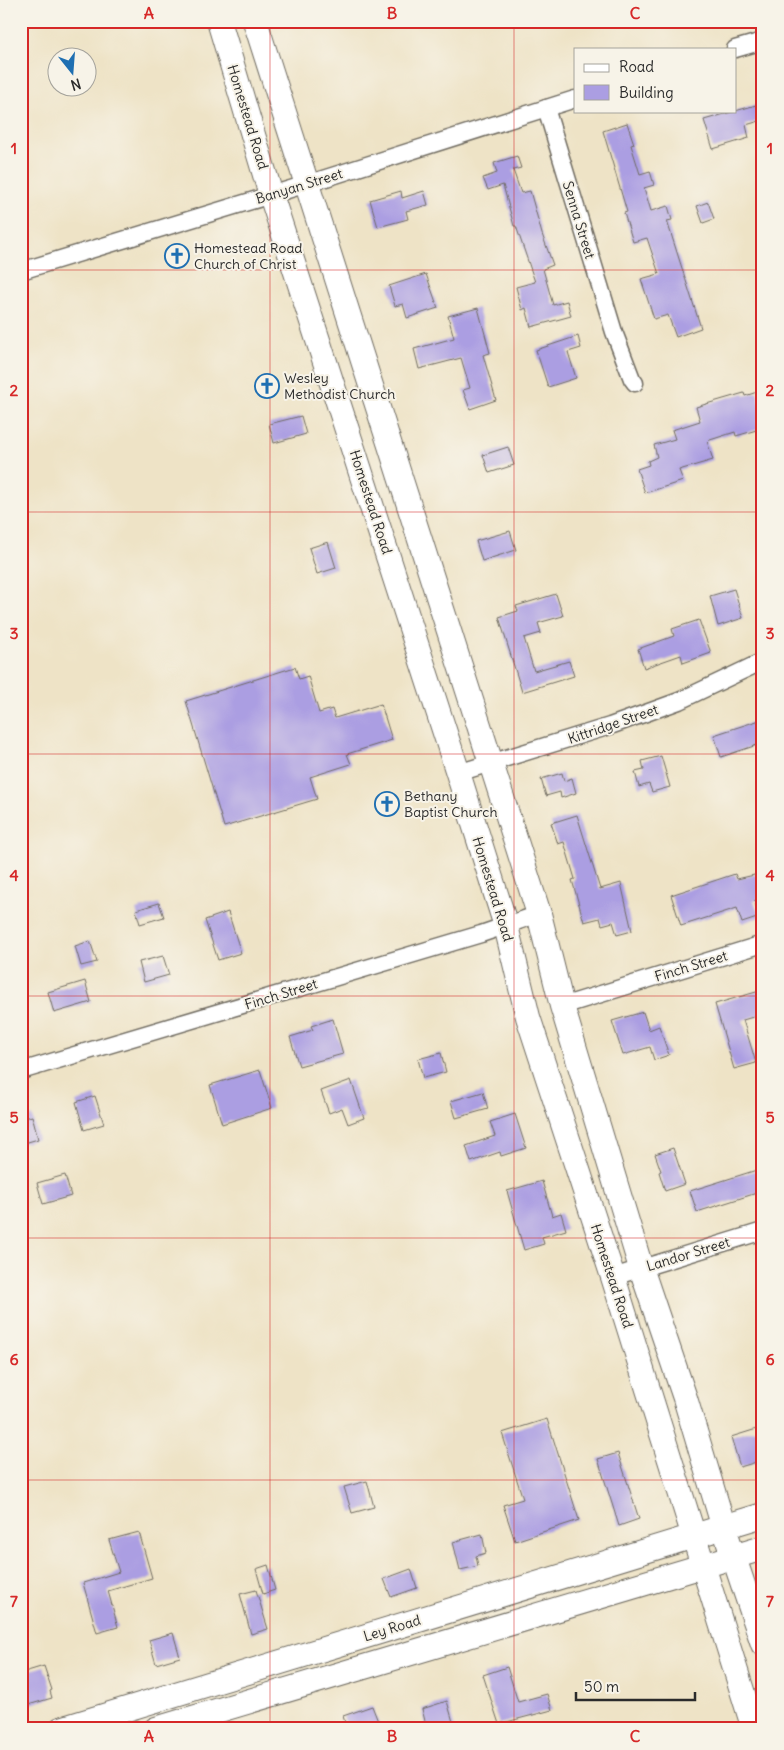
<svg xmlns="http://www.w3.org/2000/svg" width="784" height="1750" font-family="Delius,sans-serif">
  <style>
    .building { fill: #ab9ee2 }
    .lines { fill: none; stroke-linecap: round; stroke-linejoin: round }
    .street-casing { stroke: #6f6b61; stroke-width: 19 }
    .secondary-casing { stroke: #6f6b61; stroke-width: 26 }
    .street { stroke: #fff; stroke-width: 16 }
    .secondary { stroke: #fff; stroke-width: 24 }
    .grid { fill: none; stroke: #d62828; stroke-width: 1; stroke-opacity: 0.55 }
    .labels { text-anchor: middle; stroke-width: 4; stroke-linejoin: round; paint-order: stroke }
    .street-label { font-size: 14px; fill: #2b2b2b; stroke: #f7f3e8 }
    .poi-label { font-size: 14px; fill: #2b2b2b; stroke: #f7f3e8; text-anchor: start }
    .neatline { fill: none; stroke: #d62828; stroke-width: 2 }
    .grid-label { font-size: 16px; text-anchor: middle; font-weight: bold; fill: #d62828 }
  </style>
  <rect width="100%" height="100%" fill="#f7f3e8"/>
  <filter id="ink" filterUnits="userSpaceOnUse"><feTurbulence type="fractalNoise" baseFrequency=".02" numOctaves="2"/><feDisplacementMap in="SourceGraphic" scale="10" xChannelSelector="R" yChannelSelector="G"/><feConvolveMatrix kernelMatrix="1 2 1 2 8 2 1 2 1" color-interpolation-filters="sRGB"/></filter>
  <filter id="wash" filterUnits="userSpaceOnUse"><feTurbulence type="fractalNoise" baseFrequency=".0096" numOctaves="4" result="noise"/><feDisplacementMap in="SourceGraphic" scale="20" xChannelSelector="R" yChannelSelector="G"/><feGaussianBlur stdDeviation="1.12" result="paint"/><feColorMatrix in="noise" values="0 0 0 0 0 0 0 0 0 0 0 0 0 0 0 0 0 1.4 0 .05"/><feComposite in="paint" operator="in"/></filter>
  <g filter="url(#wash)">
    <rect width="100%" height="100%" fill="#eee3c6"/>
    <g id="blocks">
      <!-- building -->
      <g class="building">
        <path d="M 763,103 L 763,120 L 746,125 L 749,138 L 713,149 L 704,120 Z"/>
        <path d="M 627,123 L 634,144 L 631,145 L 640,174 L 650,171 L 654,185 L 644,188 L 651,211 L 668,206 L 672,220 L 667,221 L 701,328 L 676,337 L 668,315 L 654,319 L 641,279 L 659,274 L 647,238 L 633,242 L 624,213 L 627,212 L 603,131 Z"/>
        <path d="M 517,156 L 521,168 L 513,170 L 521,193 L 530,191 L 542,234 L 553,265 L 543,269 L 553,305 L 567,301 L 571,316 L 531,327 L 526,308 L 522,310 L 516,287 L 535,282 L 516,226 L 514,226 L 503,185 L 488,190 L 483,178 L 497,173 L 494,163 Z"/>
        <path d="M 401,191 L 402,198 L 424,191 L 428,205 L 406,211 L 408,219 L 378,227 L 370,200 Z"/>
        <path d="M 708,202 L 714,219 L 703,223 L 697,206 Z"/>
        <path d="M 426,274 L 438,308 L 407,318 L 403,304 L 395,306 L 389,286 Z"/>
        <path d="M 478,308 L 490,353 L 483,355 L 496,400 L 470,409 L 463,390 L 470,388 L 461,358 L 419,369 L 414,349 L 454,338 L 448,316 Z"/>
        <path d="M 578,336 L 581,348 L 568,352 L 576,378 L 548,387 L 536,350 Z"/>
        <path d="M 757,392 L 763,414 L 763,419 L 757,420 L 760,429 L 736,436 L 735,432 L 707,441 L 713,460 L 679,470 L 683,481 L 645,493 L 637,469 L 649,465 L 648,461 L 657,457 L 654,445 L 675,439 L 672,430 L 700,421 L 696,407 L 744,393 L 745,396 Z"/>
        <path d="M 301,416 L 306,434 L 274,443 L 269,424 Z"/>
        <path d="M 508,447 L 514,465 L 489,473 L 483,455 Z"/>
        <path d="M 510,531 L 516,550 L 482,561 L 476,541 Z"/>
        <path d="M 328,542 L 336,568 L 317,574 L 309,548 Z"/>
        <path d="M 734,589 L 743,618 L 718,626 L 710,596 Z"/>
        <path d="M 556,594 L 563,616 L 538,623 L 541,633 L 524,638 L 534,671 L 569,661 L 574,676 L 522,692 L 499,617 L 518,611 L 516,606 Z"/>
        <path d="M 699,620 L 711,653 L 683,663 L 681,655 L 644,668 L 638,649 L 674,636 L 672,629 Z"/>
        <path d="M 295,667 L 299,679 L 308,676 L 319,713 L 332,709 L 335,718 L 381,704 L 392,740 L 347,754 L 351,764 L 310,777 L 317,799 L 224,827 L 186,701 Z"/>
        <path d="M 763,719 L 763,743 L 721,757 L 714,735 Z"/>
        <path d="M 661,756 L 670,787 L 652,792 L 649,784 L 639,787 L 635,772 L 644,770 L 642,761 Z"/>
        <path d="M 562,773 L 564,781 L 572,778 L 576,793 L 561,798 L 560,792 L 546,796 L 541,779 Z"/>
        <path d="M 577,815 L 600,889 L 621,883 L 632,931 L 617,935 L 613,922 L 602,925 L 600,918 L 584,922 L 572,880 L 575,879 L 564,842 L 558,844 L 551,823 Z"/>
        <path d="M 763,873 L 763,898 L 754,901 L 760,917 L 742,923 L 737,908 L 681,926 L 671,895 L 735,874 L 737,879 Z"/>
        <path d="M 159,903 L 164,917 L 140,924 L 136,910 Z"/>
        <path d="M 228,912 L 241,953 L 218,960 L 205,920 Z"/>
        <path d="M 90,941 L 97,962 L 81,966 L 75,946 Z"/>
        <path d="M 163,956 L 169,975 L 144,982 L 139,962 Z"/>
        <path d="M 85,981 L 91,1002 L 54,1013 L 48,992 Z"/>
        <path d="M 763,990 L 763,1014 L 743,1020 L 756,1063 L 734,1069 L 715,1004 Z"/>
        <path d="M 643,1012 L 649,1030 L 659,1026 L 669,1055 L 654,1060 L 650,1047 L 623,1055 L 612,1021 Z"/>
        <path d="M 333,1019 L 343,1054 L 299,1066 L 290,1037 L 313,1030 L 311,1026 Z"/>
        <path d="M 441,1053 L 446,1072 L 423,1078 L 418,1059 Z"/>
        <path d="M 260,1070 L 272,1108 L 222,1124 L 210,1085 Z"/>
        <path d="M 351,1080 L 364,1118 L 348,1124 L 342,1108 L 329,1113 L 321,1091 Z"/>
        <path d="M 483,1092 L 488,1109 L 456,1118 L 451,1101 Z"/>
        <path d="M 95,1096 L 104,1124 L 84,1130 L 76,1102 Z"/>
        <path d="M 515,1114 L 526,1148 L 501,1156 L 500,1152 L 471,1162 L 466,1146 L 495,1136 L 490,1122 Z"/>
        <path d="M 32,1116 L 38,1139 L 21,1144 L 21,1119 Z"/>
        <path d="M 673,1148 L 685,1184 L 665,1191 L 659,1172 L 661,1171 L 655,1154 Z"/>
        <path d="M 763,1168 L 763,1191 L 697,1212 L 690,1191 Z"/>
        <path d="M 65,1175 L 71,1196 L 43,1204 L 37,1183 Z"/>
        <path d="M 542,1181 L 552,1216 L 561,1213 L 566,1230 L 542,1237 L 544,1244 L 524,1250 L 507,1191 Z"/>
        <path d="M 547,1419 L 579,1520 L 515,1541 L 503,1505 L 523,1499 L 502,1433 Z"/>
        <path d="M 763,1427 L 763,1460 L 740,1467 L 731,1437 Z"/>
        <path d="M 618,1453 L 639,1519 L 619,1526 L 598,1459 Z"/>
        <path d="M 367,1481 L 374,1507 L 352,1513 L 344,1487 Z"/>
        <path d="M 139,1532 L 152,1578 L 108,1591 L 118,1627 L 97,1633 L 83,1583 L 119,1572 L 109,1540 Z"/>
        <path d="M 482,1534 L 486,1553 L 476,1556 L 478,1566 L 460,1570 L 453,1542 Z"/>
        <path d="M 268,1565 L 275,1590 L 263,1594 L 256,1569 Z"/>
        <path d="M 411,1569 L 417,1588 L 391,1597 L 384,1579 Z"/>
        <path d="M 256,1590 L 268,1629 L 251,1634 L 240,1594 Z"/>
        <path d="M 173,1633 L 180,1657 L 156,1664 L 149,1640 Z"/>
        <path d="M 44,1666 L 52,1690 L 50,1691 L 52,1698 L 28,1705 L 21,1680 L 21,1673 Z"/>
        <path d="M 507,1667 L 518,1702 L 547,1694 L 552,1710 L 499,1724 L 483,1675 Z"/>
        <path d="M 447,1701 L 455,1729 L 427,1729 L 422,1709 Z"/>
        <path d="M 372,1706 L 381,1729 L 347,1729 L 343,1716 Z"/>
      </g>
    </g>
  </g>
  <g filter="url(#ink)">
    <use href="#blocks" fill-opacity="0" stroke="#6f6b61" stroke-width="1"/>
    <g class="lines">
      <defs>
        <g id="street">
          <path d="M 735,49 L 763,41"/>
          <path d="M 546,108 L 614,332 L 632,379 L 635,383"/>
          <path d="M 21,271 L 307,184 L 575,99"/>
          <path d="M 458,773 L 610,726 L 679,701 L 763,661"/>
          <path d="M 562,1006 L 763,944"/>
          <path d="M 21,1071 L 481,934 L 539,914"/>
          <path d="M 613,1277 L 763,1231"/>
        </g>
        <g id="secondary">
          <path d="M 219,21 L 271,195 L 458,773 L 506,926 L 528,1017 L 613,1277 L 754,1729"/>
          <path d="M 255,21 L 539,914 L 562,1006 L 641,1268 L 685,1398 L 724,1528 L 763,1644"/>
          <path d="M 61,1729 L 763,1515"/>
          <path d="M 156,1729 L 763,1548"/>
        </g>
      </defs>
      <!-- street casing -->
      <use href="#street" class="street-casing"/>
      <!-- secondary casing -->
      <use href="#secondary" class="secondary-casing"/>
      <!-- street -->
      <use href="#street" class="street"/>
      <!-- secondary -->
      <use href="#secondary" class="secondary"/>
    </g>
  </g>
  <!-- grid -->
  <path class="grid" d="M 270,21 L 270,1729M 514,21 L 514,1729M 21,270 L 763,270M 21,512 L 763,512M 21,754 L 763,754M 21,996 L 763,996M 21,1238 L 763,1238M 21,1480 L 763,1480"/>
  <!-- icons -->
  <defs>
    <symbol id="church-ring" viewBox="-11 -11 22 22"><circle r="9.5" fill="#f7f3e8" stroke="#1f6fb2" stroke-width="1.5"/><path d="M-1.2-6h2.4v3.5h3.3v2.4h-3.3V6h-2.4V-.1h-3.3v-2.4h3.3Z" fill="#1f6fb2"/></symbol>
  </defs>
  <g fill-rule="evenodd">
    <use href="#church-ring" x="163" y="242" width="28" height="28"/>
    <use href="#church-ring" x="253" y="372" width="28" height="28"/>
    <use href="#church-ring" x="373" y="790" width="28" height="28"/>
  </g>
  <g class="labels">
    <!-- street labels -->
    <g class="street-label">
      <text transform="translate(248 117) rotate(73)" y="5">Homestead Road</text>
      <text transform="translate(299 186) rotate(-17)" y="5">Banyan Street</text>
      <text transform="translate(579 220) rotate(73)" y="5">Senna Street</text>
      <text transform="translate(371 502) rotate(72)" y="5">Homestead Road</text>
      <text transform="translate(613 724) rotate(-19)" y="5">Kittridge Street</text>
      <text transform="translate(493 889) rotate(73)" y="5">Homestead Road</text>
      <text transform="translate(691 966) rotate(-17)" y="5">Finch Street</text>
      <text transform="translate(281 994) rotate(-17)" y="5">Finch Street</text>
      <text transform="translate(688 1254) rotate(-17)" y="5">Landor Street</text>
      <text transform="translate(612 1276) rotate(72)" y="5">Homestead Road</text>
      <text transform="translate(392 1628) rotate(-17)" y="5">Ley Road</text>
    </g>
    <!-- poi labels -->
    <g class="poi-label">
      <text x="194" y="253">Homestead Road<tspan x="194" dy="16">Church of Christ</tspan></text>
      <text x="284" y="383">Wesley<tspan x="284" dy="16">Methodist Church</tspan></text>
      <text x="404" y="801">Bethany<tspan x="404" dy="16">Baptist Church</tspan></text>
    </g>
  </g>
  <!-- margin -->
  <rect width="784" height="1750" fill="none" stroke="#f7f3e8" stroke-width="55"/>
  <!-- legend -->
  <rect x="574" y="48" width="162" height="65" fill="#f7f3e8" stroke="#a5a39c"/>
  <rect x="584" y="64" width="25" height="8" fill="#ffffff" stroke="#a5a39c"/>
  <text x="619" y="72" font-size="15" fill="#2b2b2b">Road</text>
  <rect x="584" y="85" width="25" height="15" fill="#ab9ee2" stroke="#a5a39c"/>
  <text x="619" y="98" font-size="15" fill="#2b2b2b">Building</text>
  <!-- north arrow -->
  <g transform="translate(72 72) rotate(163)"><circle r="24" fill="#f7f3e8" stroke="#a5a39c"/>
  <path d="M0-4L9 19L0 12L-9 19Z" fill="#1f6fb2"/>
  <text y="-8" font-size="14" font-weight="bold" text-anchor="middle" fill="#2b2b2b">N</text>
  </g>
  <!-- scale -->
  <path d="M576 1692v8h119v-8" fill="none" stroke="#2b2b2b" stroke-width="2.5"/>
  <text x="584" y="1692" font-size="15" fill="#2b2b2b" stroke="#f7f3e8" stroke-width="4" paint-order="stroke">50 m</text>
  <rect x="28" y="28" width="728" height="1694" class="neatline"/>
  <g class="grid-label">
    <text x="149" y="19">A</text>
    <text x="392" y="19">B</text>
    <text x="635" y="19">C</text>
    <text x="14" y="154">1</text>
    <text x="770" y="154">1</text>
    <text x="14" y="396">2</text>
    <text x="770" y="396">2</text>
    <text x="14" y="639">3</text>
    <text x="770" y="639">3</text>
    <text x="14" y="881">4</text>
    <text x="770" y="881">4</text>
    <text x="14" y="1123">5</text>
    <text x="770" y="1123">5</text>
    <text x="14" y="1365">6</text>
    <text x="770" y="1365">6</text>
    <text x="14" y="1607">7</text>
    <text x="770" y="1607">7</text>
    <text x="149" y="1742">A</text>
    <text x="392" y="1742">B</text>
    <text x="635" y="1742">C</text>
  </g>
</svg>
